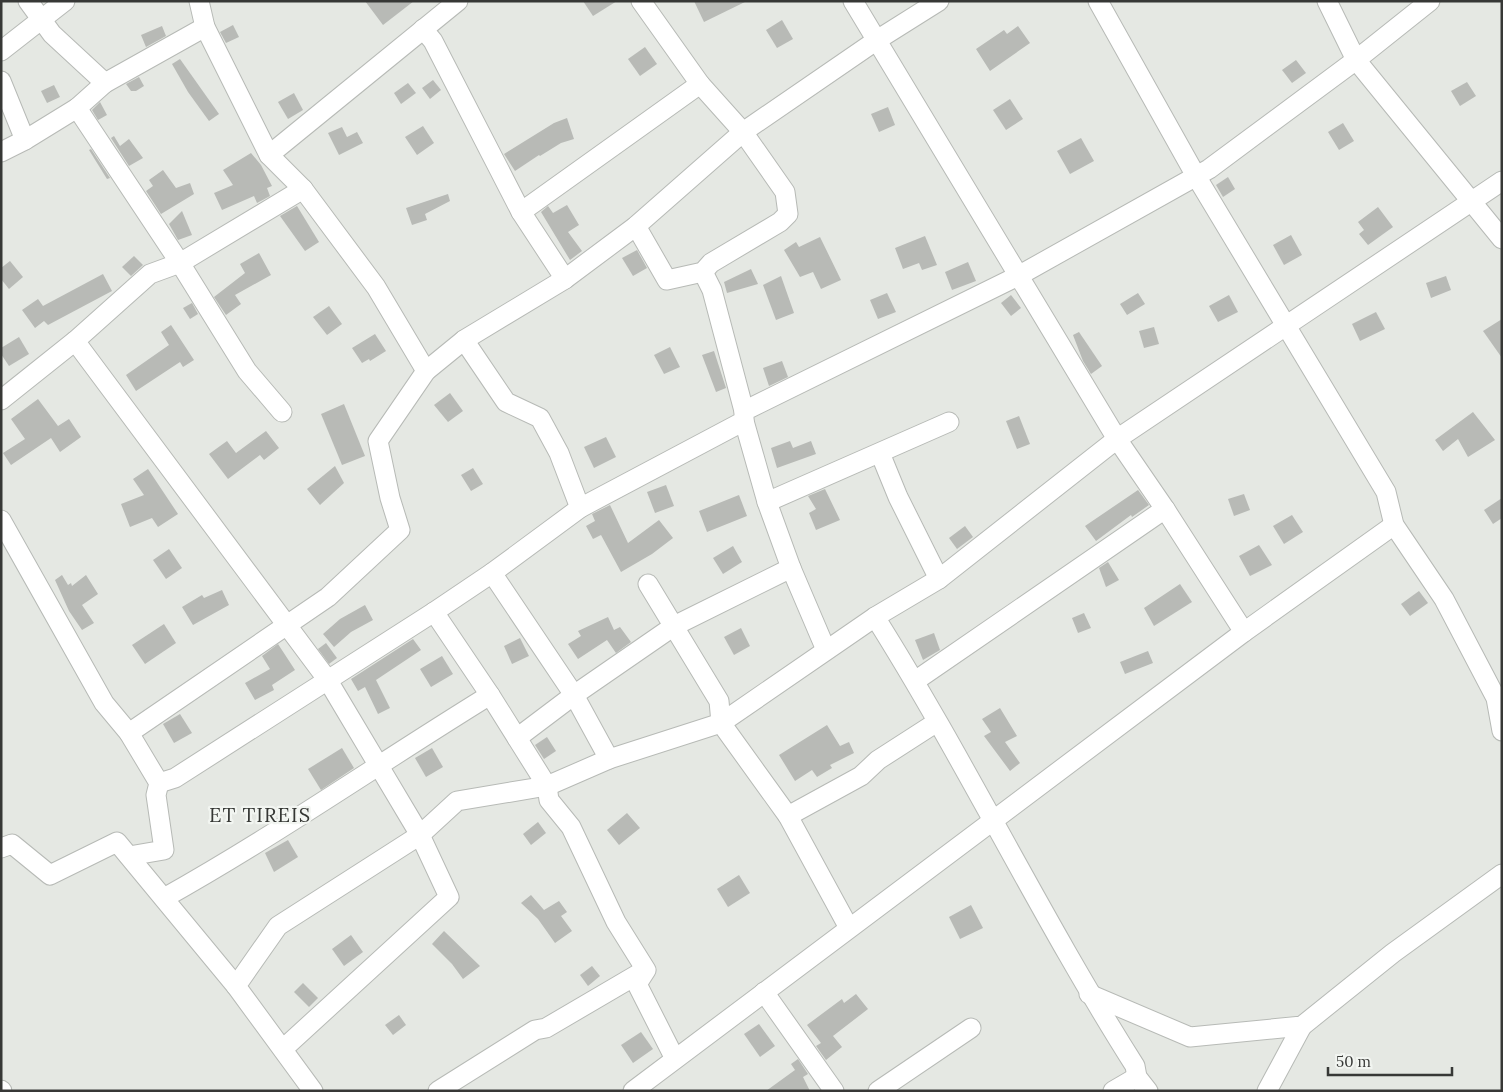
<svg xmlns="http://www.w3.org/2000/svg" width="1503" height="1092" font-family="Lora,serif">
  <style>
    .building { fill: #b8bab6 }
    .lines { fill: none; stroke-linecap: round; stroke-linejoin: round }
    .minor-casing { stroke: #b7bab6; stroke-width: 21 }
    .minor { stroke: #fff; stroke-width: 19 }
    .labels { text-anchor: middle; stroke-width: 4.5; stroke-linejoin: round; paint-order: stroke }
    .quarter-label { font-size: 20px; letter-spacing: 1px; fill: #353734; stroke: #f2f5f1 }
  </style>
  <rect width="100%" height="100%" fill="#e5e8e3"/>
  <!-- building -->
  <g class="building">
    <path d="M 365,1 L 414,1 L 383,25 Z"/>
    <path d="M 583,1 L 617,1 L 593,16 Z"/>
    <path d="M 694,1 L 747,1 L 704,22 Z"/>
    <path d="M 782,20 L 793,39 L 777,48 L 766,30 Z"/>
    <path d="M 233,25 L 239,37 L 226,43 L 220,32 Z"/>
    <path d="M 162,26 L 166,36 L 146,47 L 141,35 Z"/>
    <path d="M 1018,26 L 1030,43 L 990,71 L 976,49 L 1004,30 L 1007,34 Z"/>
    <path d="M 645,47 L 657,64 L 640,76 L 628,59 Z"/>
    <path d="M 180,59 L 219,114 L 209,121 L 188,92 L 172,64 Z"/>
    <path d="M 1296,60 L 1306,73 L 1292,83 L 1282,70 Z"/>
    <path d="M 139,77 L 144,86 L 136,91 L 131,91 L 126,84 Z"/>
    <path d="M 433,80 L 441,90 L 430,99 L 422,88 Z"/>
    <path d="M 1467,82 L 1476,96 L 1460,106 L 1451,91 Z"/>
    <path d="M 408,83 L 416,93 L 401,104 L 394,93 Z"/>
    <path d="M 54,85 L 60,97 L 47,103 L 41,91 Z"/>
    <path d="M 294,93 L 303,110 L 288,119 L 278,102 Z"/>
    <path d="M 1010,99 L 1023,119 L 1006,130 L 993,110 Z"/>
    <path d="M 100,102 L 107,115 L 98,120 L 92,110 Z"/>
    <path d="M 888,107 L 895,125 L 879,132 L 871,114 Z"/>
    <path d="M 567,118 L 574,139 L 561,143 L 540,156 L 539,155 L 515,171 L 504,154 L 554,123 Z"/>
    <path d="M 1343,123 L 1354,141 L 1339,150 L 1328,132 Z"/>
    <path d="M 423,126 L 434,143 L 417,155 L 405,137 Z"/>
    <path d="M 342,127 L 347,137 L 357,132 L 363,143 L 339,155 L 328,133 Z"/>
    <path d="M 114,136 L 120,146 L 129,139 L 143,158 L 129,166 L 111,138 Z"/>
    <path d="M 1081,138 L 1094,161 L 1070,174 L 1057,151 Z"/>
    <path d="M 91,149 L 110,178 L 107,179 L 89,150 Z"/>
    <path d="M 251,153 L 261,165 L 272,186 L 267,188 L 270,196 L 257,203 L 254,196 L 222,210 L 214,193 L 233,185 L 223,170 Z"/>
    <path d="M 163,170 L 176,188 L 190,183 L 194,194 L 161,214 L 146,191 L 153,186 L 149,180 Z"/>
    <path d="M 1228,177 L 1235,189 L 1223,197 L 1216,185 Z"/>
    <path d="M 448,194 L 450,201 L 425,214 L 427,220 L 412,225 L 406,208 Z"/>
    <path d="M 567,205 L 579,225 L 568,232 L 582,251 L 570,260 L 541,212 L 548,206 L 553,213 Z"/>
    <path d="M 297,206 L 319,242 L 305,251 L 280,216 Z"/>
    <path d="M 1378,207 L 1393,227 L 1368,245 L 1359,234 L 1364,230 L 1358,222 Z"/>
    <path d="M 182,211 L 192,235 L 178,240 L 169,224 Z"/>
    <path d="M 1291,235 L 1302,255 L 1284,265 L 1273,245 Z"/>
    <path d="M 925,236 L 937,265 L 922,270 L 919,263 L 903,269 L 895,248 Z"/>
    <path d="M 820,237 L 841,280 L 821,289 L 813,272 L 800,277 L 784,250 L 796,242 L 799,247 Z"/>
    <path d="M 637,250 L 647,268 L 633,276 L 622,258 Z"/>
    <path d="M 259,253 L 271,275 L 235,295 L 241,304 L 226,315 L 214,297 L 245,273 L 240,264 Z"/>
    <path d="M 134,256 L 143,265 L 131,276 L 122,267 Z"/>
    <path d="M 10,261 L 23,277 L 9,289 L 1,279 L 1,268 Z"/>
    <path d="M 968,262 L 976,281 L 952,290 L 945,272 Z"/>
    <path d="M 751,269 L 758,284 L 727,293 L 724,282 Z"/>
    <path d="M 103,274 L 112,291 L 48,325 L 44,321 L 35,328 L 22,310 L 38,299 L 43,306 Z"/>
    <path d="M 781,276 L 794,313 L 776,320 L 763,285 Z"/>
    <path d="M 1446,276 L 1451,290 L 1431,298 L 1426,283 Z"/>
    <path d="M 887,293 L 896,312 L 878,319 L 870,300 Z"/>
    <path d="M 1138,293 L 1145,304 L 1127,315 L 1120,304 Z"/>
    <path d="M 1011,295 L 1021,308 L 1011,316 L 1001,303 Z"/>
    <path d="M 1229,295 L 1238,312 L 1218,322 L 1209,306 Z"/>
    <path d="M 192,303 L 198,314 L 190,319 L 183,308 Z"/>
    <path d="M 329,306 L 342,324 L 327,335 L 313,317 Z"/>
    <path d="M 1376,312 L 1385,329 L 1360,341 L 1352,324 Z"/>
    <path d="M 1502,319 L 1502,358 L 1483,331 Z"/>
    <path d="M 171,325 L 194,360 L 183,367 L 180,362 L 136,391 L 126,375 L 169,345 L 161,332 Z"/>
    <path d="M 1154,327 L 1159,344 L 1144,348 L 1139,331 Z"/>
    <path d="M 1079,332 L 1102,366 L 1091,374 L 1083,361 L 1073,335 Z"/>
    <path d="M 375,334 L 386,351 L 370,361 L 369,359 L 362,363 L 352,348 Z"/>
    <path d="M 19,337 L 29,354 L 9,366 L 1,354 L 1,348 Z"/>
    <path d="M 670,347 L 680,367 L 664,374 L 654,355 Z"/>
    <path d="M 714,351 L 726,388 L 716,392 L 702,355 Z"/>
    <path d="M 782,361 L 788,377 L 769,386 L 763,368 Z"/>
    <path d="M 450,393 L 463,411 L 448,422 L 434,405 Z"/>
    <path d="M 38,399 L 58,426 L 69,419 L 81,437 L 60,452 L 51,438 L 11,465 L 3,453 L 25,439 L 11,419 Z"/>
    <path d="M 344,404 L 365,456 L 342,465 L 321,414 Z"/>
    <path d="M 1473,412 L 1495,440 L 1468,457 L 1458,439 L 1443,451 L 1435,440 Z"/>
    <path d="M 1019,416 L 1030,444 L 1017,449 L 1006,421 Z"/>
    <path d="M 266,431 L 279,448 L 264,460 L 260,455 L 228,479 L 209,454 L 227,441 L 236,453 Z"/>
    <path d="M 606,437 L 616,457 L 594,468 L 584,447 Z"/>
    <path d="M 790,441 L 793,448 L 811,441 L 816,454 L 777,468 L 771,448 Z"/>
    <path d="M 335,466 L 344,483 L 320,505 L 307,489 Z"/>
    <path d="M 473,468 L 483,484 L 471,491 L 461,475 Z"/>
    <path d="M 148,469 L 178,514 L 158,527 L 152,518 L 130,527 L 121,504 L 144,495 L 133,479 Z"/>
    <path d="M 666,485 L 674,506 L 655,513 L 647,492 Z"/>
    <path d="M 825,489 L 840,520 L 816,530 L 809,513 L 816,509 L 808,496 Z"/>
    <path d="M 1138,490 L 1149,505 L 1132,517 L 1131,515 L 1096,541 L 1085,526 Z"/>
    <path d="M 1244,494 L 1250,510 L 1234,516 L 1228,499 Z"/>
    <path d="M 739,495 L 747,516 L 707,532 L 699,511 Z"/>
    <path d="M 1502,498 L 1502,518 L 1493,524 L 1484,510 Z"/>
    <path d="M 610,505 L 628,543 L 659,520 L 673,538 L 652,554 L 621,572 L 601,535 L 593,539 L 586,526 L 595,521 L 592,514 Z"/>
    <path d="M 1292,515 L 1303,532 L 1284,544 L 1273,526 Z"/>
    <path d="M 965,526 L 973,537 L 957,549 L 949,538 Z"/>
    <path d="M 1259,545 L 1272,565 L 1250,576 L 1239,556 Z"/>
    <path d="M 733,546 L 742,562 L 723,574 L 713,558 Z"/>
    <path d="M 169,549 L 182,568 L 166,579 L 153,560 Z"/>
    <path d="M 1108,562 L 1119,580 L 1106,587 L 1099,568 Z"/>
    <path d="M 62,575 L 68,585 L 71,583 L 72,586 L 86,575 L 98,594 L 82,605 L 94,623 L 82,630 L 69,611 L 55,580 Z"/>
    <path d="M 1180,584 L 1192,602 L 1154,626 L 1144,608 Z"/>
    <path d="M 222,590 L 229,605 L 193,625 L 182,607 L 202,595 L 204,598 Z"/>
    <path d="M 1419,591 L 1428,603 L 1410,616 L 1401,604 Z"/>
    <path d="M 365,605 L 373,620 L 351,632 L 334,647 L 323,634 L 340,619 Z"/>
    <path d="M 1084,613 L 1091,628 L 1078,633 L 1072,618 Z"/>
    <path d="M 608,617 L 614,630 L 620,627 L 631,642 L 616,653 L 607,640 L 578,659 L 568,644 L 581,636 L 578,631 Z"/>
    <path d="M 164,624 L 176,643 L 145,664 L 132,645 Z"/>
    <path d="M 741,628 L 750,646 L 734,655 L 724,637 Z"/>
    <path d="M 934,633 L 940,650 L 923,660 L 915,640 Z"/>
    <path d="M 520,638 L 529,656 L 512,664 L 504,646 Z"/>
    <path d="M 413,639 L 421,650 L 376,680 L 390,708 L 378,714 L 365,687 L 358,691 L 351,679 Z"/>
    <path d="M 326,643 L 337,658 L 329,664 L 318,649 Z"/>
    <path d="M 278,644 L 295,670 L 272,685 L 274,690 L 255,700 L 245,683 L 270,669 L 262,656 Z"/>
    <path d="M 1148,651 L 1153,663 L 1125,674 L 1120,662 Z"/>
    <path d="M 442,656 L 453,674 L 431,687 L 420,669 Z"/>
    <path d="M 1000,708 L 1017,736 L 1005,742 L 1020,763 L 1010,771 L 984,736 L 991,732 L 982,719 Z"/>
    <path d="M 180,714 L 192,733 L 174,743 L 163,724 Z"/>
    <path d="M 827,725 L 840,746 L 849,742 L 854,753 L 830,765 L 832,768 L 817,777 L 812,770 L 795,781 L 779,755 Z"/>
    <path d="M 547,737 L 556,751 L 544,759 L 535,745 Z"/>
    <path d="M 342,748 L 354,768 L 321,790 L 308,769 Z"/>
    <path d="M 432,748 L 443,767 L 426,777 L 415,758 Z"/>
    <path d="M 627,813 L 640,828 L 619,845 L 607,830 Z"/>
    <path d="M 538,822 L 546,833 L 531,845 L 523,834 Z"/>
    <path d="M 288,840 L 298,857 L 274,872 L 265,853 Z"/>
    <path d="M 739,875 L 750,893 L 728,907 L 717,889 Z"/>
    <path d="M 531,895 L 544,910 L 559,901 L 567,912 L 561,916 L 572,931 L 555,943 L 538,919 L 521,903 Z"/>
    <path d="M 971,905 L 983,928 L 960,939 L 949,917 Z"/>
    <path d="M 444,931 L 480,966 L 463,979 L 452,964 L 432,944 Z"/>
    <path d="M 351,935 L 363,952 L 344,966 L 332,949 Z"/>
    <path d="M 592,966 L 600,976 L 588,986 L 580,975 Z"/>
    <path d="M 303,983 L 318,998 L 309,1007 L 294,992 Z"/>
    <path d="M 856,994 L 868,1009 L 833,1036 L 842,1047 L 826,1060 L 816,1046 L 821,1043 L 807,1025 L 842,999 L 844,1003 Z"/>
    <path d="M 399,1015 L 406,1025 L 393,1035 L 385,1025 Z"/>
    <path d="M 759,1024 L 775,1046 L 760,1057 L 744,1034 Z"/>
    <path d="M 641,1032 L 653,1049 L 633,1063 L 621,1045 Z"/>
    <path d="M 798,1059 L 808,1074 L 803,1077 L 810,1091 L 766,1091 L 795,1070 L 791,1064 Z"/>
  </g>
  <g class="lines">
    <defs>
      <g id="minor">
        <path d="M 28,1 L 52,34 L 105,83"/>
        <path d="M 199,1 L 205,27 L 269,155 L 303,189 L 376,287 L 426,371"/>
        <path d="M 853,1 L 1117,439 L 1165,509 L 1244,632"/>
        <path d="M 1098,1 L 1196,176 L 1386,492 L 1394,525 L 1444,599 L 1496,698 L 1502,731"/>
        <path d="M 1327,1 L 1356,60 L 1502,239"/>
        <path d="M 423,29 L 433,41 L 521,212 L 565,279"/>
        <path d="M 1,51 L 65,1"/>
        <path d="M 1,81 L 25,140"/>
        <path d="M 77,108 L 180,263 L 247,371 L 282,412"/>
        <path d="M 1,152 L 25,140 L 77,108 L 105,83 L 205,27"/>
        <path d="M 269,155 L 458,1"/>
        <path d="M 521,212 L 700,84"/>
        <path d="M 636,226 L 667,280 L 703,272 L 711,263 L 780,222 L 788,214 L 785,192 L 743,132 L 700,84 L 641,1"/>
        <path d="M 703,272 L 712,290 L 744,411"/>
        <path d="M 464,340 L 506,402 L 540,418 L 559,453 L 580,508"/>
        <path d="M 75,341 L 327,679 L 420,835 L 449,897 L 283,1049"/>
        <path d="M 1,400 L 75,341 L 150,274 L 180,263 L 303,189"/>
        <path d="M 744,421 L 767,502 L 791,568 L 826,650"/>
        <path d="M 880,453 L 898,497 L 939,579"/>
        <path d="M 767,502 L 949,422"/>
        <path d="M 1,520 L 104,703 L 129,733 L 159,783 L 156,795 L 164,850 L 129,856"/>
        <path d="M 492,573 L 574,695 L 609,759"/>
        <path d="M 648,584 L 719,701 L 721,723 L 788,816 L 849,928"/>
        <path d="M 434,612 L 490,695 L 547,786 L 549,800 L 571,827 L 616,922 L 646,970 L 637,984 L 675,1059"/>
        <path d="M 875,617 C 967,763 1042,920 1135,1066 L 1137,1077 L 1148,1091"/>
        <path d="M 915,681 L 1165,509"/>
        <path d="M 129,733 L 328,597 L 400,530 L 390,498 L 378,441 L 426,371 L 464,340 L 565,279 L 636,226 L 743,132 L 877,40 L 939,1"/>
        <path d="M 517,738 L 574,695 L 674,626 L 791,568"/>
        <path d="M 159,783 L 175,778 L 434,612 L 492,573 L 580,508 L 744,421 L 744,411 L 1018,276 L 1209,169 L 1356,60 L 1430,1"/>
        <path d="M 788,816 L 861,776 L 878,760 L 937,722"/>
        <path d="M 1,848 L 12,844 L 50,875 L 117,842 L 236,986"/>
        <path d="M 164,898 C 275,836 381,762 490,695"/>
        <path d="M 764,992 L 834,1091"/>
        <path d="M 1089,994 L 1190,1037 L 1302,1026 L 1393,953 L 1502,874"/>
        <path d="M 1,1090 L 2,1091"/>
        <path d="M 313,1091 L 236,986 L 278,926 L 420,835 L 457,801 L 547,786 L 609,759 L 721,723 L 875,617 L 939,579 L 1117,439 L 1502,181"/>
        <path d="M 438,1091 L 535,1030 L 546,1028 L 645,970"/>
        <path d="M 633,1091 L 1244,632 L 1394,525"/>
        <path d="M 878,1091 L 971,1028"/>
        <path d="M 1113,1091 L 1137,1077"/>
        <path d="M 1267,1091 L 1302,1026"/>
      </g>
    </defs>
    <!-- minor casing -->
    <use href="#minor" class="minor-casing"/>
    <!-- minor -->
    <use href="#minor" class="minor"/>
  </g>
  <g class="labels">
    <!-- quarter labels -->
    <g class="quarter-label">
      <text x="260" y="822">ET TIREIS</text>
    </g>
  </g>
  <!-- border -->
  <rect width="1503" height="1092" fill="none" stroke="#373836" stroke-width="5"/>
  <!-- scale -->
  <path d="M1328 1067v8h124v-8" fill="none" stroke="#373836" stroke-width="2.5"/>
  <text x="1336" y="1067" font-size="15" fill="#373836" stroke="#f2f5f1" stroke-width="4" paint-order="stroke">50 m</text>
</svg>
